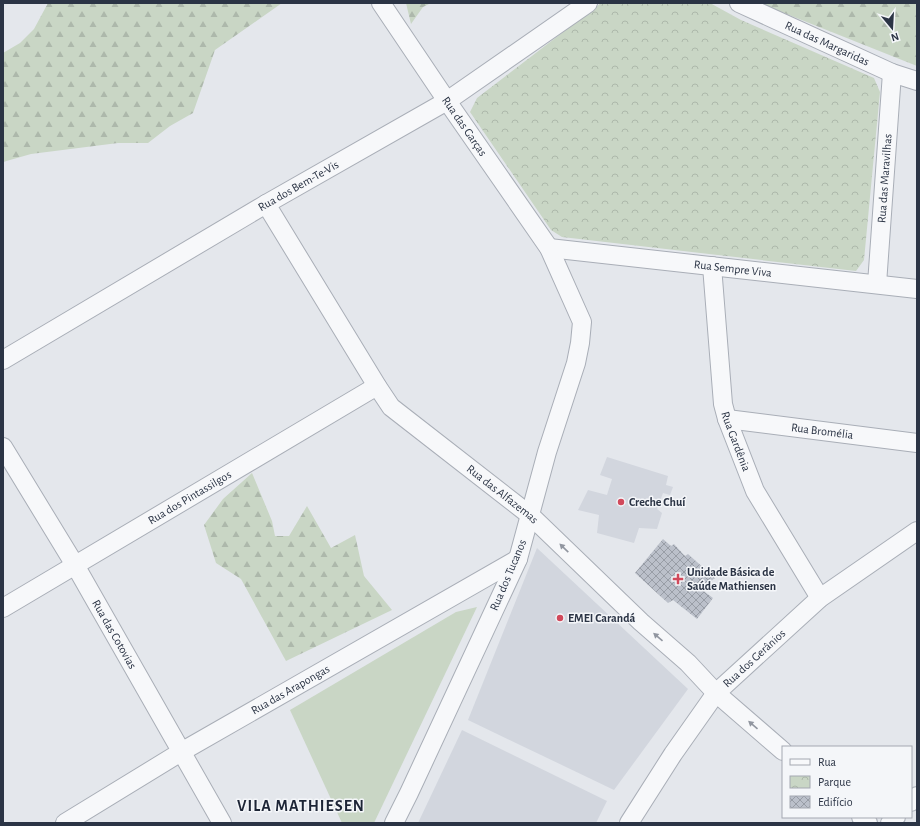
<svg xmlns="http://www.w3.org/2000/svg" width="920" height="826" font-family="'Alegreya Sans',sans-serif">
  <style>
    .built { fill: #d2d6de }
    .forest { fill: url(#forest-firs) }
    .park { fill: url(#park-crowns) }
    .garden { fill: #c9d6c5 }
    .building { fill: url(#building-cross-hatch) }
    .lines { fill: none; stroke-linecap: round; stroke-linejoin: round }
    .street-casing { stroke: #a9aeb7; stroke-width: 20 }
    .street { stroke: #f7f8fa; stroke-width: 18 }
    .oneway { fill: #9196a0 }
    .poi-dot { fill: #d1495b; stroke: #f4f6f9; stroke-width: 1.5 }
    .labels { text-anchor: middle; stroke-width: 3; stroke-linejoin: round; paint-order: stroke }
    .street-label { font-size: 12px; fill: #2b3445; stroke: #f4f6f9 }
    .poi-label { font-size: 12px; font-weight: bold; fill: #2b3445; stroke: #f4f6f9; text-anchor: start }
    .district-label { font-size: 16px; font-weight: bold; letter-spacing: 1px; fill: #1d2536; stroke: #f4f6f9 }
  </style>
  <defs>
    <pattern id="forest-firs" width="22" height="20" patternUnits="userSpaceOnUse"><rect width="22" height="20" fill="#c9d6c5"/><path d="M5 1l3.5 6h-7zM16 11l3.5 6h-7z" fill="#adb8ab"/></pattern>
    <pattern id="park-crowns" width="20" height="18" patternUnits="userSpaceOnUse"><rect width="20" height="18" fill="#c9d6c5"/><path d="M2 6a3 3 0 1 1 6 0M12 15a3 3 0 1 1 6 0" fill="none" stroke="#adb8ab"/></pattern>
    <pattern id="building-cross-hatch" width="8" height="8" patternUnits="userSpaceOnUse"><rect width="8" height="8" fill="#bbc0ca"/><path d="M0 0l8 8M0 8l8-8" fill="none" stroke="#989da6"/></pattern>
  </defs>
  <rect width="100%" height="100%" fill="#e4e7ec"/>
  <!-- built -->
  <g class="built">
    <path d="M 607,457 L 668,476 L 666,485 L 673,487 L 670,495 L 663,493 L 657,509 L 662,513 L 657,529 L 639,528 L 634,543 L 597,533 L 599,515 L 578,510 L 588,490 L 607,495 L 612,479 L 600,475 Z"/>
    <path d="M 537,548 L 688,689 L 614,790 L 468,720 Z"/>
    <path d="M 462,730 L 607,801 L 596,823 L 418,823 Z"/>
  </g>
  <!-- forest -->
  <g class="forest">
    <path d="M 48,3 L 282,3 L 215,50 L 193,113 L 170,126 L 148,143 L 118,143 L 31,154 L 3,162 L 3,53 L 20,43 L 34,29 Z"/>
    <path d="M 406,3 L 431,3 L 423,7 L 411,24 Z"/>
    <path d="M 759,3 L 917,3 L 917,66 Z"/>
    <path d="M 252,473 L 272,521 L 275,536 L 289,536 L 307,506 L 331,548 L 355,535 L 364,576 L 392,610 L 286,661 L 241,579 L 216,563 L 204,525 L 223,499 Z"/>
  </g>
  <!-- park -->
  <path class="park" d="M 601,3 L 710,3 L 741,20 L 874,78 L 880,92 L 864,260 L 856,271 L 562,237 L 551,230 L 470,112 L 477,98 Z"/>
  <!-- garden -->
  <path class="garden" d="M 477,607 L 374,823 L 342,823 L 290,710 L 456,612 Z"/>
  <!-- building -->
  <path class="building" d="M 663,539 L 671,546 L 674,544 L 685,556 L 688,554 L 715,578 L 701,589 L 713,598 L 697,619 L 673,600 L 668,603 L 635,573 Z"/>
  <g class="lines">
    <defs>
      <g id="street">
        <path id="s1" d="M 381,3 L 447,101 L 549,248 L 582,322 L 580,343 L 576,363 L 547,452 L 518,559 L 409,793 L 394,823"/>
        <path id="s2" d="M 739,3 L 892,73 L 917,81"/>
        <path id="s3" d="M 266,204 L 377,386 L 391,407 L 531,516 L 641,622 L 688,663 L 716,693 L 783,751"/>
        <path id="s4" d="M 549,248 L 917,289"/>
        <path id="s5" d="M 712,266 L 723,404 L 727,419 L 755,491 L 820,598"/>
        <path id="s6" d="M 877,284 L 892,73"/>
        <path id="s7" d="M 3,360 L 266,204 L 447,101 L 588,3"/>
        <path id="s8" d="M 727,419 L 917,443"/>
        <path id="s9" d="M 3,447 L 75,565 L 222,823"/>
        <path id="s10" d="M 3,608 L 377,386"/>
        <path d="M 911,802 L 917,796"/>
        <path d="M 861,817 L 868,823"/>
        <path id="s11" d="M 65,823 L 181,752 L 518,559"/>
        <path id="s12" d="M 629,823 L 673,754 L 716,693 L 820,598 L 917,531"/>
        <path d="M 890,823 L 896,817"/>
      </g>
    </defs>
    <!-- street casing -->
    <use href="#street" class="street-casing"/>
    <!-- street -->
    <use href="#street" class="street"/>
  </g>
  <!-- one-way arrows -->
  <defs><path id="oneway-solid" d="M-6-.8H1V-3.2L6.5 0L1 3.2V.8H-6Z"/></defs>
  <g class="oneway">
    <use href="#oneway-solid" transform="translate(564 548) rotate(-136)"/>
    <use href="#oneway-solid" transform="translate(658 637) rotate(-139)"/>
    <use href="#oneway-solid" transform="translate(753 725) rotate(-139)"/>
  </g>
  <!-- markers -->
  <g class="poi-dot">
    <circle cx="621" cy="502" r="4"/>
    <path d="M676 573h4v4h4v4h-4v4h-4v-4h-4v-4h4z"/>
    <circle cx="560" cy="618" r="4"/>
  </g>
  <g class="labels">
    <!-- street labels -->
    <g class="street-label">
      <text dy="4" stroke="none"><textPath href="#s2" startOffset="97">Rua das Margaridas</textPath></text>
      <text dy="4" stroke="none"><textPath href="#s1" startOffset="149">Rua das Garças</textPath></text>
      <text dy="4" stroke="none"><textPath href="#s6" startOffset="106">Rua das Maravilhas</textPath></text>
      <text dy="4" stroke="none"><textPath href="#s7" startOffset="343">Rua dos Bem-Te-Vis</textPath></text>
      <text dy="4" stroke="none"><textPath href="#s4" startOffset="185">Rua Sempre Viva</textPath></text>
      <text dy="4" stroke="none"><textPath href="#s8" startOffset="96">Rua Bromélia</textPath></text>
      <text dy="4" stroke="none"><textPath href="#s5" startOffset="178">Rua Gardênia</textPath></text>
      <text dy="4" stroke="none"><textPath href="#s3" startOffset="380">Rua das Alfazemas</textPath></text>
      <text dy="4" stroke="none"><textPath href="#s10" startOffset="217">Rua dos Pintassilgos</textPath></text>
      <text transform="translate(508 575) rotate(-67)" y="4">Rua dos Tucanos</text>
      <text dy="4" stroke="none"><textPath href="#s9" startOffset="218">Rua das Cotovias</textPath></text>
      <text dy="4" stroke="none"><textPath href="#s12" startOffset="208">Rua dos Gerânios</textPath></text>
      <text dy="4" stroke="none"><textPath href="#s11" startOffset="262">Rua das Arapongas</textPath></text>
    </g>
    <!-- poi labels -->
    <g class="poi-label">
      <text x="629" y="506">Creche Chuí</text>
      <text x="687" y="576">Unidade Básica de<tspan x="687" dy="14">Saúde Mathiensen</tspan></text>
      <text x="568" y="622">EMEI Carandá</text>
    </g>
    <!-- district labels -->
    <g class="district-label">
      <text x="301" y="811">VILA MATHIESEN</text>
    </g>
  </g>
  <!-- border -->
  <rect width="920" height="826" fill="none" stroke="#2b3445" stroke-width="8"/>
  <!-- legend -->
  <rect x="782" y="746" width="130" height="72" fill="#f4f6f9" stroke="#a4a8b1"/>
  <rect x="790" y="759" width="20" height="6" fill="#f7f8fa" stroke="#a4a8b1"/>
  <text x="818" y="766" font-size="12" fill="#2b3445">Rua</text>
  <rect x="790" y="776" width="20" height="12" fill="url(#park-crowns)" stroke="#a4a8b1"/>
  <text x="818" y="786" font-size="12" fill="#2b3445">Parque</text>
  <rect x="790" y="796" width="20" height="12" fill="url(#building-cross-hatch)" stroke="#a4a8b1"/>
  <text x="818" y="806" font-size="12" fill="#2b3445">Edifício</text>
  <!-- north arrow -->
  <g transform="translate(892 28) rotate(162)" stroke="#f4f6f9" stroke-width="3" paint-order="stroke">
  <path d="M0-3L7 15L0 10L-7 15Z" fill="#2b3445"/>
  <text y="-6" font-size="11" font-weight="bold" text-anchor="middle" fill="#2b3445">N</text>
  </g>
</svg>
